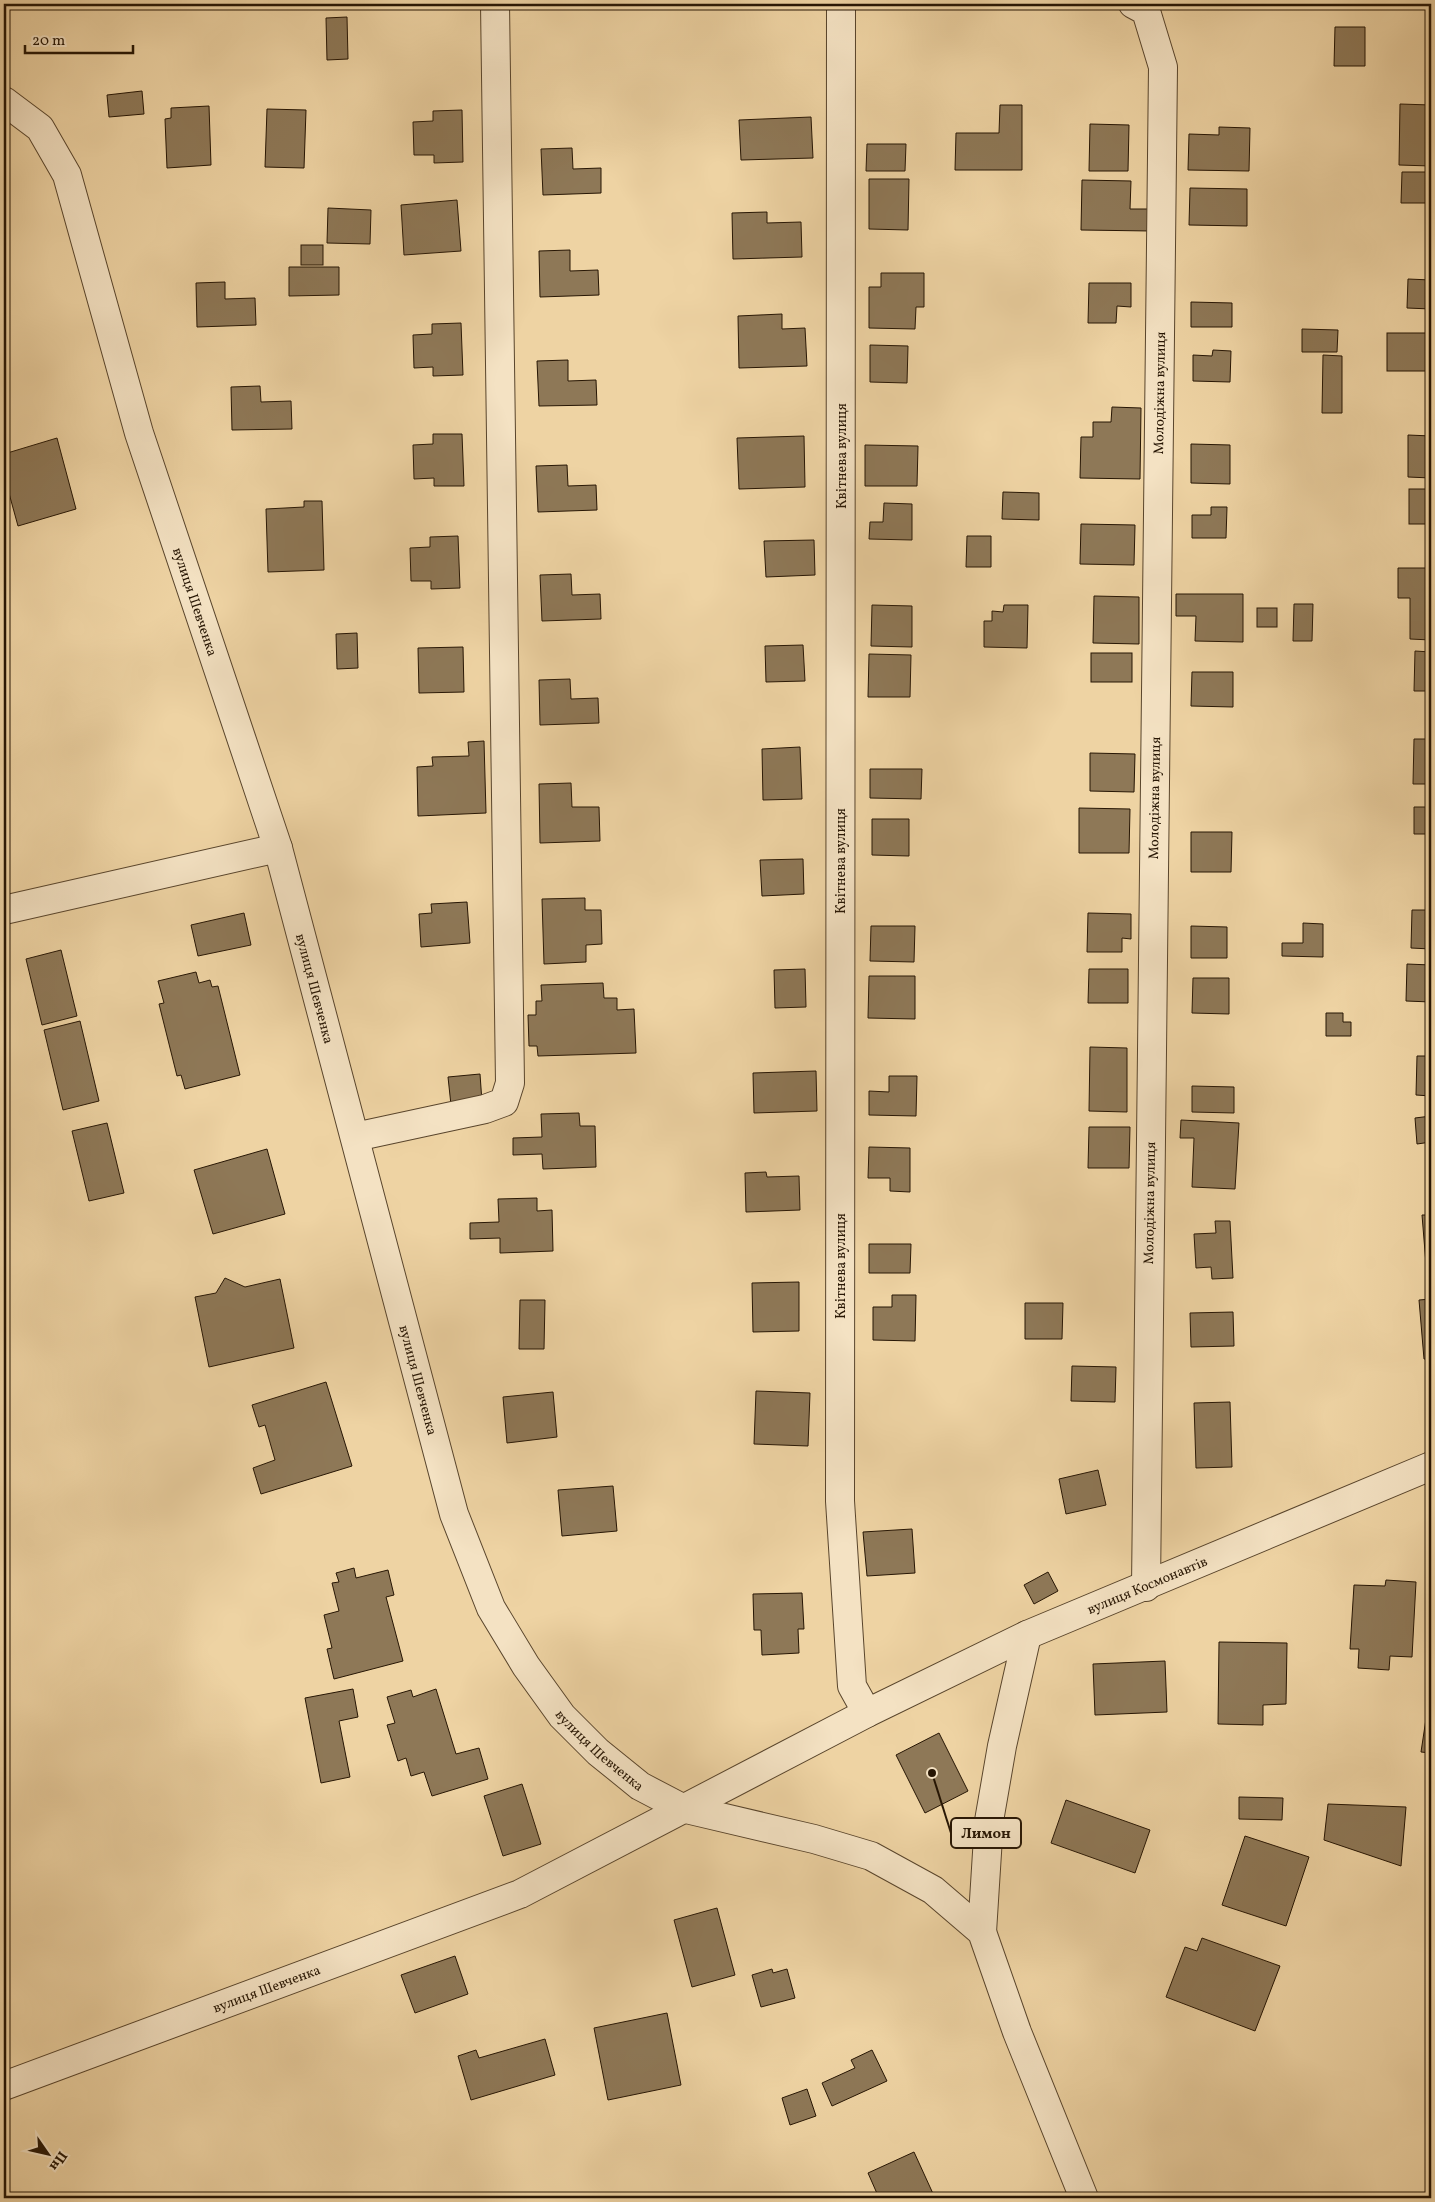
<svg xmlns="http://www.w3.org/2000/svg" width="1435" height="2202" font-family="Vollkorn,serif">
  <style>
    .building { fill: #8e7857; stroke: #271604 }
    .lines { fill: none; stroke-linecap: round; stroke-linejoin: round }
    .minor-casing { stroke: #59452c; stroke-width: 30 }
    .tertiary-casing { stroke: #59452c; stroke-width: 30 }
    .minor { stroke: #f4e2c3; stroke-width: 28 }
    .tertiary { stroke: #f4e2c3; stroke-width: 28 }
    .labels { text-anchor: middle; stroke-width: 4; stroke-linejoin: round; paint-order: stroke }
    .street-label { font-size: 14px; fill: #271604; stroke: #f4e2c3 }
    .leader { fill: none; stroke: #271604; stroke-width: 2 }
    .callout-dot { fill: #271604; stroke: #f4e2c3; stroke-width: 2 }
    .callout { fill: #f4e2c3; stroke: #271604; stroke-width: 2 }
    .callout-label { font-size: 15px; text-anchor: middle; font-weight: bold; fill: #271604 }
  </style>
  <rect width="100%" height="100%" fill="#eed3a3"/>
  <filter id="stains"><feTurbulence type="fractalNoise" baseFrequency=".004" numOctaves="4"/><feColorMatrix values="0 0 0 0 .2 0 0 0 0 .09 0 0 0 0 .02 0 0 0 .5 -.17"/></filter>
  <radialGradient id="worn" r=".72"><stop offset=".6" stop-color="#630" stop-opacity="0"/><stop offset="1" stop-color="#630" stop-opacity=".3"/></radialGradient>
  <!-- building -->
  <g class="building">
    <path d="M 347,17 L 348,59 L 327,60 L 326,18 Z"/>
    <path d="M 1335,27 L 1365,27 L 1365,66 L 1334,66 Z"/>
    <path d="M 142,91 L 144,114 L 109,117 L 107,95 Z"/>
    <path d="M 1400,104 L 1431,105 L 1431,166 L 1399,165 Z"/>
    <path d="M 1000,105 L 1022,105 L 1022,170 L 955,170 L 956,133 L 999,133 Z"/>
    <path d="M 209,106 L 211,165 L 167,168 L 165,119 L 171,118 L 171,108 Z"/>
    <path d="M 267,109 L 306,110 L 304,168 L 265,167 Z"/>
    <path d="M 462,110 L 463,162 L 434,163 L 434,155 L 414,155 L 413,122 L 433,121 L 433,111 Z"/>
    <path d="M 811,117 L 813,158 L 741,160 L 739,120 Z"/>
    <path d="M 1090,124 L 1129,125 L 1128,171 L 1089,171 Z"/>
    <path d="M 1219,127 L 1250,128 L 1249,171 L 1188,170 L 1189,134 L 1219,135 Z"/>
    <path d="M 867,144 L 906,144 L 905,171 L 866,171 Z"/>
    <path d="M 572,148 L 573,169 L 601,168 L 601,193 L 543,195 L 541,149 Z"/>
    <path d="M 1402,172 L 1431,172 L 1431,203 L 1401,203 Z"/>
    <path d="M 869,179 L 909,179 L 908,230 L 869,229 Z"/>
    <path d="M 1082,180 L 1131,181 L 1130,209 L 1151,209 L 1151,231 L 1081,230 Z"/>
    <path d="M 1190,188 L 1247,189 L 1247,226 L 1189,225 Z"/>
    <path d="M 457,200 L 461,251 L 404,255 L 401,205 Z"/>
    <path d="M 328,208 L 371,210 L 370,244 L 327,243 Z"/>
    <path d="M 767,212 L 767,223 L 801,222 L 802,257 L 733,259 L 732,213 Z"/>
    <rect x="301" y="245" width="22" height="20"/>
    <path d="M 570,250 L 570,271 L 598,270 L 599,295 L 540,297 L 539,251 Z"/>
    <path d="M 289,267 L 339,267 L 339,295 L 289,296 Z"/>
    <path d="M 881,273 L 924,273 L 924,307 L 916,307 L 915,329 L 869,328 L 869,287 L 881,287 Z"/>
    <path d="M 1408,279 L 1431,280 L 1431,309 L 1407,308 Z"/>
    <path d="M 225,282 L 225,299 L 255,298 L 256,325 L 197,327 L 196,283 Z"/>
    <path d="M 1089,283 L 1131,283 L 1131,307 L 1117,306 L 1116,323 L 1088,323 Z"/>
    <path d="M 1191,302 L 1232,303 L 1232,327 L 1191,327 Z"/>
    <path d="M 782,314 L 782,329 L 805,328 L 807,366 L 739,368 L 738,316 Z"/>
    <path d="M 461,323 L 463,375 L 433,376 L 433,367 L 414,368 L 413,335 L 432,334 L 432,324 Z"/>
    <path d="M 1302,329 L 1338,330 L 1337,352 L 1302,352 Z"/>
    <rect x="1387" y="333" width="44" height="38"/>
    <path d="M 870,345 L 908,346 L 907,383 L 870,382 Z"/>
    <path d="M 1213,350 L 1231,351 L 1230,382 L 1193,381 L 1193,355 L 1212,356 Z"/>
    <path d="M 1323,355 L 1342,356 L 1342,413 L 1322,413 Z"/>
    <path d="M 568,360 L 568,381 L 596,380 L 597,405 L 539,406 L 537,361 Z"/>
    <path d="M 260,386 L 261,402 L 291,401 L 292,429 L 232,430 L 231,387 Z"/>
    <path d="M 1112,407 L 1141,408 L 1140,479 L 1080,478 L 1081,437 L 1093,437 L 1093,422 L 1111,422 Z"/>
    <path d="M 433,434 L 462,434 L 464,486 L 434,486 L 434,478 L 414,479 L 413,445 L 433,444 Z"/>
    <path d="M 1408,435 L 1431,436 L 1431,478 L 1408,477 Z"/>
    <path d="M 804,436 L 805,487 L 739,489 L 737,438 Z"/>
    <path d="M 57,438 L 76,509 L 18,526 L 4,475 L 4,454 Z"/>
    <path d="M 1191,444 L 1230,445 L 1230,484 L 1191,483 Z"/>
    <path d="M 865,445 L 918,446 L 917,486 L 865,486 Z"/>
    <path d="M 567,465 L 568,486 L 596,485 L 597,510 L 538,512 L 536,466 Z"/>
    <rect x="1409" y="489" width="22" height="35"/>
    <path d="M 1003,492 L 1039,493 L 1039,520 L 1002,519 Z"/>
    <path d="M 304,501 L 322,501 L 324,570 L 268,572 L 266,509 L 304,507 Z"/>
    <path d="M 884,503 L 912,504 L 912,540 L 869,539 L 870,522 L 883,522 Z"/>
    <path d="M 1211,507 L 1227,507 L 1226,538 L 1192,538 L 1192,515 L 1211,515 Z"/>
    <path d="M 1081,524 L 1135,525 L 1134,565 L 1080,564 Z"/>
    <path d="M 458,536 L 460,588 L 431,589 L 431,581 L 411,581 L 410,548 L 430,547 L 430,537 Z"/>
    <path d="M 967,536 L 991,536 L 991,567 L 966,567 Z"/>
    <path d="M 814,540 L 815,575 L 766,577 L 764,541 Z"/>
    <path d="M 1398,568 L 1431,568 L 1431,640 L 1410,639 L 1410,598 L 1398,598 Z"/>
    <path d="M 571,574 L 572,595 L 600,594 L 601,619 L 542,621 L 540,575 Z"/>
    <path d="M 1176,594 L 1243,594 L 1243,642 L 1195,641 L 1196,616 L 1176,616 Z"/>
    <path d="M 1094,596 L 1139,597 L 1139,644 L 1093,643 Z"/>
    <path d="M 1294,604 L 1313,604 L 1312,641 L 1293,641 Z"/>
    <path d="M 872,605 L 912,606 L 912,647 L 871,646 Z"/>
    <path d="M 1004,605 L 1028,605 L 1027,648 L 984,647 L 984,621 L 992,621 L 992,611 L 1003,612 Z"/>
    <rect x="1257" y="608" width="20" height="19"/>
    <path d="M 357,633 L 358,668 L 337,669 L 336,634 Z"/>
    <path d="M 803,645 L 805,681 L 766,682 L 765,646 Z"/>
    <path d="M 463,647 L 464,692 L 419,693 L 418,648 Z"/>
    <path d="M 1415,651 L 1431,652 L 1431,691 L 1414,691 Z"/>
    <rect x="1091" y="653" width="41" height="29"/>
    <path d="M 869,654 L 911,655 L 910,697 L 868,697 Z"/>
    <path d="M 1192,672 L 1233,672 L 1233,707 L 1191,706 Z"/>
    <path d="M 570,679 L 571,699 L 598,698 L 599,723 L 540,725 L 539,680 Z"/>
    <path d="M 1414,739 L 1431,739 L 1431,784 L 1413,784 Z"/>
    <path d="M 484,741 L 486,813 L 418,816 L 417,767 L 433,766 L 432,757 L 469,756 L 468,742 Z"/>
    <path d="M 800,747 L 802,799 L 763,800 L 762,749 Z"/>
    <path d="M 1090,753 L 1135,754 L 1134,792 L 1090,791 Z"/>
    <path d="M 870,769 L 922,769 L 921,799 L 870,798 Z"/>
    <path d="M 571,783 L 572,807 L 599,807 L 600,841 L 540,843 L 539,784 Z"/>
    <path d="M 1414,807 L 1431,807 L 1431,843 L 1430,834 L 1414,834 Z"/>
    <path d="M 1079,808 L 1130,809 L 1129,853 L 1079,853 Z"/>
    <path d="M 872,819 L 909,819 L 909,856 L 872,855 Z"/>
    <path d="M 1191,832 L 1232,832 L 1231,872 L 1191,872 Z"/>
    <path d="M 803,859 L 804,894 L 762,896 L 760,860 Z"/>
    <path d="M 585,898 L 585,910 L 601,910 L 602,944 L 586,945 L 586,962 L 544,964 L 542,899 Z"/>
    <path d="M 467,902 L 470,943 L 421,947 L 419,914 L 432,913 L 431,904 Z"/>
    <path d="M 1412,910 L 1431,910 L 1431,949 L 1411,948 Z"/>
    <path d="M 244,913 L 251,945 L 198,956 L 191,925 Z"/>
    <path d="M 1088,913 L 1131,914 L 1131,939 L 1122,938 L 1122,952 L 1087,952 Z"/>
    <path d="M 1303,923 L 1323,924 L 1323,957 L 1282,956 L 1282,943 L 1303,943 Z"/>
    <path d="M 871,926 L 915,926 L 914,962 L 870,961 Z"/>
    <path d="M 1191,926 L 1227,927 L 1227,958 L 1191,958 Z"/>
    <path d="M 61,950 L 77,1016 L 42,1025 L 26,959 Z"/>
    <path d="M 1407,964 L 1431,965 L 1431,1002 L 1406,1001 Z"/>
    <path d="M 805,969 L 806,1007 L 775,1008 L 774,970 Z"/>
    <path d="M 1089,969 L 1128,969 L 1128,1003 L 1088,1003 Z"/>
    <path d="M 196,972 L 199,983 L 210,980 L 212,987 L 218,986 L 240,1075 L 185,1089 L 181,1075 L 177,1076 L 159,1004 L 164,1003 L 158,981 Z"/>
    <path d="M 869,976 L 915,976 L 915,1019 L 868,1018 Z"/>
    <path d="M 1193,978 L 1229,978 L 1229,1014 L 1192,1013 Z"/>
    <path d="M 603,983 L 604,998 L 617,998 L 617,1010 L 634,1009 L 636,1053 L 538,1056 L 537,1046 L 529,1046 L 528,1015 L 536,1015 L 536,1001 L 542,1001 L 541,985 Z"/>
    <path d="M 1326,1013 L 1343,1013 L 1343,1022 L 1351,1022 L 1351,1036 L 1326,1036 Z"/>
    <path d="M 80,1021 L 99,1101 L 63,1110 L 44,1030 Z"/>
    <path d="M 1090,1047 L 1127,1048 L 1127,1112 L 1089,1111 Z"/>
    <path d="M 1426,1048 L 1431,1048 L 1431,1096 L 1416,1095 L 1417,1056 L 1426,1056 Z"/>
    <path d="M 816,1071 L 817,1111 L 754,1113 L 753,1073 Z"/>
    <path d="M 480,1074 L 482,1102 L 451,1105 L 448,1077 Z"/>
    <path d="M 889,1076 L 917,1076 L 916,1116 L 869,1115 L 869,1091 L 889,1092 Z"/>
    <path d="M 1192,1086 L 1234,1087 L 1234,1113 L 1192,1112 Z"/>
    <path d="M 579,1113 L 580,1126 L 595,1126 L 596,1167 L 543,1169 L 542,1154 L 513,1155 L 513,1138 L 542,1137 L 541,1114 Z"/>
    <path d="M 1431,1116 L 1431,1142 L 1417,1144 L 1415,1118 Z"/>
    <path d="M 1181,1120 L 1239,1123 L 1235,1189 L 1192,1187 L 1194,1138 L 1180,1138 Z"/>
    <path d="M 107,1123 L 124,1193 L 89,1201 L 72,1131 Z"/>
    <path d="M 1089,1127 L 1130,1127 L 1129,1168 L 1088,1168 Z"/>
    <path d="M 869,1147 L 910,1148 L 910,1192 L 890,1191 L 890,1178 L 868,1178 Z"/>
    <path d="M 267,1149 L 285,1214 L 213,1234 L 194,1170 Z"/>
    <path d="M 766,1172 L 767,1177 L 799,1176 L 800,1210 L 746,1212 L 745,1173 Z"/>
    <path d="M 537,1198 L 537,1211 L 552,1210 L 553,1251 L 500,1253 L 500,1238 L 470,1239 L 470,1223 L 499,1222 L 498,1199 Z"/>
    <path d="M 1422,1215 L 1431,1215 L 1431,1264 L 1426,1264 Z"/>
    <path d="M 1215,1221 L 1230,1221 L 1233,1278 L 1212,1279 L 1211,1267 L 1196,1268 L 1194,1234 L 1216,1233 Z"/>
    <path d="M 869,1244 L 911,1244 L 910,1273 L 869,1273 Z"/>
    <path d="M 225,1278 L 245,1287 L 280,1279 L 294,1348 L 209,1367 L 195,1297 L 216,1293 Z"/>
    <path d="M 799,1282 L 799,1331 L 753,1332 L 752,1283 Z"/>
    <path d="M 892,1295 L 916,1295 L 915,1341 L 873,1340 L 873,1307 L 892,1307 Z"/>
    <path d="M 1431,1299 L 1431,1359 L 1424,1359 L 1419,1300 Z"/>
    <path d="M 520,1300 L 545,1300 L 544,1349 L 519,1349 Z"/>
    <path d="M 1025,1303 L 1063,1303 L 1062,1339 L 1025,1339 Z"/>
    <path d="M 1233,1312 L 1234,1346 L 1191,1347 L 1190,1313 Z"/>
    <path d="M 1072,1366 L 1116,1367 L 1115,1402 L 1071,1401 Z"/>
    <path d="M 326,1382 L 352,1466 L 261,1494 L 253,1468 L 275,1460 L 265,1425 L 259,1427 L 252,1405 Z"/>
    <path d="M 756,1391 L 810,1393 L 808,1446 L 754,1444 Z"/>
    <path d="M 553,1392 L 557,1437 L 507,1443 L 503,1397 Z"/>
    <path d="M 1230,1402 L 1232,1467 L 1196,1468 L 1194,1403 Z"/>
    <path d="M 1098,1470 L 1106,1505 L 1066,1514 L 1059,1479 Z"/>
    <path d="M 613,1486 L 617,1531 L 562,1536 L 558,1490 Z"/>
    <path d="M 912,1529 L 915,1573 L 867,1576 L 863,1532 Z"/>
    <path d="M 354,1568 L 356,1578 L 388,1570 L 394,1595 L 386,1597 L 403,1661 L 334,1679 L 327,1649 L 332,1648 L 324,1615 L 339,1611 L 332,1583 L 339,1582 L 336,1573 Z"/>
    <path d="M 1048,1572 L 1058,1591 L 1034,1604 L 1024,1585 Z"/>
    <path d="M 1386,1580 L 1416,1582 L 1412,1657 L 1390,1656 L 1389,1670 L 1358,1668 L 1359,1649 L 1350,1649 L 1354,1585 L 1385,1586 Z"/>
    <path d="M 802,1593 L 804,1629 L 798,1629 L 799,1653 L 762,1655 L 761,1630 L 754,1630 L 753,1594 Z"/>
    <path d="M 1219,1642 L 1287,1643 L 1286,1704 L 1263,1705 L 1263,1725 L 1218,1724 Z"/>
    <path d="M 1165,1661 L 1167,1712 L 1095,1715 L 1093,1664 Z"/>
    <path d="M 353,1689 L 358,1717 L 339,1721 L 350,1777 L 321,1783 L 305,1698 Z"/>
    <path d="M 436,1689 L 456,1754 L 479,1748 L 488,1779 L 432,1796 L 424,1772 L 411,1776 L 406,1758 L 398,1761 L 387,1725 L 395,1723 L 387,1697 L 411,1690 L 413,1697 Z"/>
    <path d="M 1429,1699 L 1431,1700 L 1431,1753 L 1421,1752 Z"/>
    <path d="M 939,1733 L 968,1791 L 925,1813 L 896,1755 Z"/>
    <path d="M 522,1784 L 541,1844 L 503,1856 L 484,1796 Z"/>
    <path d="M 1239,1797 L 1283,1798 L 1282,1820 L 1239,1819 Z"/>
    <path d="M 1066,1800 L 1150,1830 L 1135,1873 L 1051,1843 Z"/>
    <path d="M 1328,1804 L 1406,1807 L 1401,1866 L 1324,1840 Z"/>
    <path d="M 1245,1836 L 1309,1857 L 1286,1926 L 1222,1905 Z"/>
    <path d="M 717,1908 L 735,1975 L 692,1987 L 674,1920 Z"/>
    <path d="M 1202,1938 L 1280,1966 L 1255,2031 L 1166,1997 L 1185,1947 L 1197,1951 Z"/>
    <path d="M 455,1956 L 468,1994 L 415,2013 L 401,1975 Z"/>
    <path d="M 772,1969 L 773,1973 L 787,1969 L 795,1998 L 761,2007 L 752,1975 Z"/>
    <path d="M 667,2013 L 681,2085 L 608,2100 L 594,2028 Z"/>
    <path d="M 545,2039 L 555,2075 L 471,2100 L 458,2056 L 476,2050 L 479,2058 Z"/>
    <path d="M 872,2050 L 887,2081 L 832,2106 L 822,2083 L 855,2068 L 851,2060 Z"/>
    <path d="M 807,2089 L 816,2116 L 790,2125 L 782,2098 Z"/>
    <path d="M 914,2152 L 935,2198 L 879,2198 L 868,2173 Z"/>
  </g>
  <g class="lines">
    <defs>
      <g id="minor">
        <path d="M 841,4 L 840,1501 L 852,1686 L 867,1713"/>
        <path d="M 1133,4 L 1146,11 L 1163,67 L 1146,1587"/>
        <path d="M 4,910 L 278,848"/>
        <path d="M 355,1137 L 485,1109 L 504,1102 L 510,1083 L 495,4"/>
        <path d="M 982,1932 L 989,1821 L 1002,1746 L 1027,1635"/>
        <path id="s1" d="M 4,2086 L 520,1894 L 867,1713 L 1027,1635 L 1431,1466"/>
      </g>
      <g id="tertiary">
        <path id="s2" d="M 4,101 L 40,128 L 67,175 L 139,433 L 278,848 L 454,1514 L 491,1608 L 526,1666 L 562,1716 L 598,1752 L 640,1786 L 682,1808 L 814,1839 L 871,1856 L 933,1890 L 982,1932 L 1017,2032 L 1084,2198"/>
      </g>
    </defs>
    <!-- minor casing -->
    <use href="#minor" class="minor-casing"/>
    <!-- tertiary casing -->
    <use href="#tertiary" class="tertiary-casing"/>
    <!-- minor -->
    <use href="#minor" class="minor"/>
    <!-- tertiary -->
    <use href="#tertiary" class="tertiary"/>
  </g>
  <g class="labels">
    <!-- street labels -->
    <g class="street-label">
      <text transform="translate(1159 393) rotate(-89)" y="5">Молодіжна вулиця</text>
      <text transform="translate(841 456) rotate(-90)" y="5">Квітнева вулиця</text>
      <text dy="5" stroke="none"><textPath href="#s2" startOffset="545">вулиця Шевченка</textPath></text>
      <text transform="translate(1154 798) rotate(-89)" y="5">Молодіжна вулиця</text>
      <text transform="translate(840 861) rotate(-90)" y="5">Квітнева вулиця</text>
      <text dy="5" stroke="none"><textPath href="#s2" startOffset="950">вулиця Шевченка</textPath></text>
      <text transform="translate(1149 1203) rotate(-89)" y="5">Молодіжна вулиця</text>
      <text transform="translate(840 1266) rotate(-90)" y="5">Квітнева вулиця</text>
      <text dy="5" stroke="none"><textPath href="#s2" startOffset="1355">вулиця Шевченка</textPath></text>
      <text dy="5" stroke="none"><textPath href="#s1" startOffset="1250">вулиця Космонавтів</textPath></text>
      <text dy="5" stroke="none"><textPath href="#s2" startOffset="1775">вулиця Шевченка</textPath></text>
      <text dy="5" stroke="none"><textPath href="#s1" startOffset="280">вулиця Шевченка</textPath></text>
    </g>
  </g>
  <!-- callouts -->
  <path class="leader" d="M932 1773L951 1833"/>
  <circle class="callout-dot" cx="932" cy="1773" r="5"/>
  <rect class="callout" x="951" y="1818" width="70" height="30" rx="5"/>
  <g class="callout-label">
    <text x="986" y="1838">Лимон</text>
  </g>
  <!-- margin -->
  <rect width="1435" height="2202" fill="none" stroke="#eed3a3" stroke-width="20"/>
  <rect x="5" y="5" width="1425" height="2192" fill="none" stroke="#271604" stroke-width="2.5"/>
  <rect x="10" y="10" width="1415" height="2182" fill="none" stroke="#271604"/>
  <!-- north arrow -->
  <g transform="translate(48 2154) rotate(124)" stroke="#f4e2c3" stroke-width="4" paint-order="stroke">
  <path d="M0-4L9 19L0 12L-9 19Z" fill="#271604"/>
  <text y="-8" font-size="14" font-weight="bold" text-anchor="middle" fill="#271604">Пн</text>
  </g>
  <!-- scale -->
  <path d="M25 45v8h108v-8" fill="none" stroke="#271604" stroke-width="2.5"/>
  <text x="32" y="45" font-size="15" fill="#271604" stroke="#f4e2c3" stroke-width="4" paint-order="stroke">20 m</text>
  <rect width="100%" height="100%" filter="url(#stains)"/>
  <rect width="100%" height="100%" fill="url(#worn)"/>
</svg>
